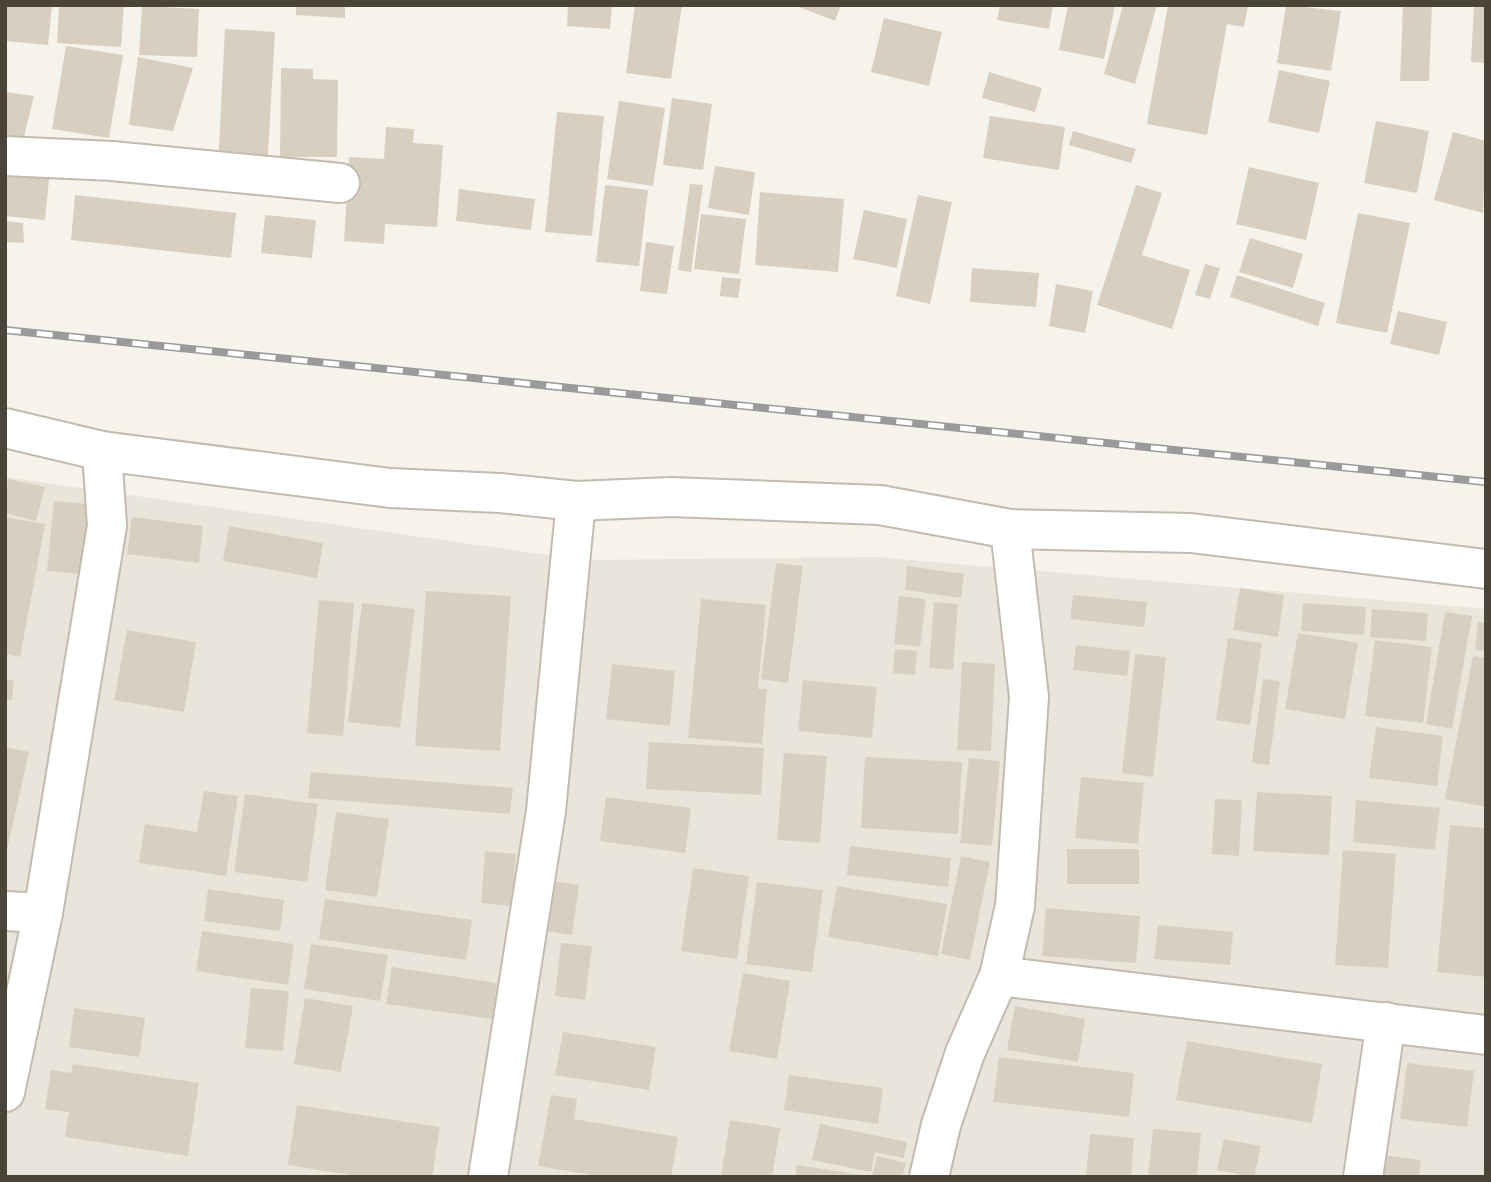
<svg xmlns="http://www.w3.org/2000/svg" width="1491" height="1182" font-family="Roboto,sans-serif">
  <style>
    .residential { fill: #eae5da }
    .building { fill: #d8cfc1 }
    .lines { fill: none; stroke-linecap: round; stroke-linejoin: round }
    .minor-casing { stroke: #c2bbae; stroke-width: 42 }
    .minor { stroke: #fff; stroke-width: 38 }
    .rail-casing { stroke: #9a9a9a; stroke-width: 8 }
    .rail { stroke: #fff; stroke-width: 5; stroke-dasharray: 16; stroke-linecap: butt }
  </style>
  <rect width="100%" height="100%" fill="#f6f3ec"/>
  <!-- residential -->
  <path class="residential" d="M 5,477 L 581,560 L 875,557 L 1486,609 L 1486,1177 L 5,1177 Z"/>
  <!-- building -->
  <g class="building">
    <path d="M 5,5 L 52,5 L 48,45 L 5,41 Z"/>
    <path d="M 59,5 L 124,5 L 121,47 L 57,43 Z"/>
    <path d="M 296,5 L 345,5 L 345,18 L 296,15 Z"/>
    <path d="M 568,5 L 612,5 L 610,29 L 567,26 Z"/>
    <path d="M 635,5 L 682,5 L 671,79 L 626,73 Z"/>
    <path d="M 794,5 L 841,5 L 835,21 Z"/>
    <path d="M 1000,5 L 1053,5 L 1049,29 L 997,20 Z"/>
    <path d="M 1068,5 L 1115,5 L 1104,59 L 1059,50 Z"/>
    <path d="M 1123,5 L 1157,5 L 1135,84 L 1104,74 Z"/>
    <path d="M 1168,5 L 1248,5 L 1244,27 L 1227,24 L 1207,135 L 1147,124 Z"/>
    <path d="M 1286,5 L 1341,11 L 1331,71 L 1277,63 Z"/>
    <path d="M 1403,5 L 1432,5 L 1429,81 L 1400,81 Z"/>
    <path d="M 1474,5 L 1486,5 L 1486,63 L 1471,62 Z"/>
    <path d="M 142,6 L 199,9 L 197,57 L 139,55 Z"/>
    <path d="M 884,18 L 942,32 L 929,86 L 871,72 Z"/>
    <path d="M 225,29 L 275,32 L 267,170 L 218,167 Z"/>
    <path d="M 66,46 L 123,55 L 109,138 L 52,129 Z"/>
    <path d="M 138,57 L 193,68 L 173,131 L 129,125 Z"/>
    <path d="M 281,68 L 313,69 L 313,79 L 338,80 L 337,157 L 280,157 Z"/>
    <path d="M 1279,70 L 1330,81 L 1319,133 L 1268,122 Z"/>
    <path d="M 989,72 L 1042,88 L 1035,112 L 982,98 Z"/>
    <path d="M 5,92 L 34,96 L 22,145 L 5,141 Z"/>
    <path d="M 672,98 L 712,104 L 703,170 L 663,165 Z"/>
    <path d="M 619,101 L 665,108 L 653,186 L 607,179 Z"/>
    <path d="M 557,112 L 604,116 L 592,236 L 545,232 Z"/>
    <path d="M 990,116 L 1065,127 L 1059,170 L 983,158 Z"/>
    <path d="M 1376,121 L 1429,131 L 1417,193 L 1364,183 Z"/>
    <path d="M 386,127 L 414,129 L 413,143 L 443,145 L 437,227 L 385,224 L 384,244 L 344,241 L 349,157 L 384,159 Z"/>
    <path d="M 1073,131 L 1136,149 L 1131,163 L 1069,145 Z"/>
    <path d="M 1453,132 L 1486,141 L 1483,213 L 1434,200 Z"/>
    <path d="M 5,164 L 50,169 L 45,220 L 5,216 Z"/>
    <path d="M 715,166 L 755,172 L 749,215 L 708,208 Z"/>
    <path d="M 1249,167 L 1319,183 L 1306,240 L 1236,224 Z"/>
    <path d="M 690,184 L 703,185 L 691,272 L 678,270 Z"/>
    <path d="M 605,185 L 648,190 L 639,266 L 596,262 Z"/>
    <path d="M 1136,185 L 1162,193 L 1142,255 L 1190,270 L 1172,329 L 1097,305 Z"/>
    <path d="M 459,189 L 535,199 L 531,230 L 456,221 Z"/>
    <path d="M 760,192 L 844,199 L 838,272 L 755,265 Z"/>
    <path d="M 75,195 L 236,213 L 231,258 L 71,240 Z"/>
    <path d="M 918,195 L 952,202 L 930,304 L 896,296 Z"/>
    <path d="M 864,210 L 907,219 L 897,268 L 853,259 Z"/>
    <path d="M 1358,213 L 1410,223 L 1387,333 L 1336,323 Z"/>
    <path d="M 701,214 L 746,219 L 739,274 L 694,269 Z"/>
    <path d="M 265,215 L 316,220 L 312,258 L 261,253 Z"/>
    <path d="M 5,221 L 23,223 L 24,243 L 5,242 Z"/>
    <path d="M 1250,238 L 1303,254 L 1293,288 L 1239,272 Z"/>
    <path d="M 646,242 L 674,246 L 667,294 L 640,291 Z"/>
    <path d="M 1205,264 L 1220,268 L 1210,299 L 1195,295 Z"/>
    <path d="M 972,268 L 1039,273 L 1036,307 L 970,302 Z"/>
    <path d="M 1237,275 L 1325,303 L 1318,326 L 1230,297 Z"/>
    <path d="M 722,277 L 741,279 L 738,298 L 720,296 Z"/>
    <path d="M 1056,284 L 1093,291 L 1085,333 L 1049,326 Z"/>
    <path d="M 1398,311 L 1447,322 L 1439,355 L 1390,344 Z"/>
    <path d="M 8,479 L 45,487 L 36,521 L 5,513 Z"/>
    <path d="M 54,501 L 88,504 L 81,574 L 47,571 Z"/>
    <path d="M 5,517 L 45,524 L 20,657 L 5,654 Z"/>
    <path d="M 132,517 L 203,526 L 199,563 L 127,554 Z"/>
    <path d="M 229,526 L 323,543 L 317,578 L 223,561 Z"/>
    <path d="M 776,563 L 803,566 L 788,683 L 761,679 Z"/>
    <path d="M 907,566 L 964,574 L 961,598 L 905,590 Z"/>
    <path d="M 1240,588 L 1284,595 L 1278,637 L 1233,630 Z"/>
    <path d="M 426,591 L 511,596 L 500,751 L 415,746 Z"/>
    <path d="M 1073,595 L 1147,602 L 1144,627 L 1070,619 Z"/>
    <path d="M 899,596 L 926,599 L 920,647 L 894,644 Z"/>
    <path d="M 701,599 L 766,605 L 758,689 L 767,689 L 762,744 L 688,738 Z"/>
    <path d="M 319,600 L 354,603 L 343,736 L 307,733 Z"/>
    <path d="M 934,602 L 958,604 L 953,670 L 929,668 Z"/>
    <path d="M 362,603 L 415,609 L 400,728 L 348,722 Z"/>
    <path d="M 1303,603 L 1366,607 L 1364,635 L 1301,631 Z"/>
    <path d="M 1372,609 L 1428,613 L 1426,641 L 1370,637 Z"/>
    <path d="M 1445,612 L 1472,616 L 1452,729 L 1426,724 Z"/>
    <path d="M 1478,622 L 1486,623 L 1486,651 L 1475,650 Z"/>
    <path d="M 127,630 L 196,642 L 184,712 L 114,700 Z"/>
    <path d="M 1298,633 L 1358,643 L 1345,719 L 1285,709 Z"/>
    <path d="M 1228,638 L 1262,643 L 1250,725 L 1216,720 Z"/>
    <path d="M 1375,640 L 1432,647 L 1423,723 L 1365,716 Z"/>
    <path d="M 1076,645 L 1130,651 L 1127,676 L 1073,670 Z"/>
    <path d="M 895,649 L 917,651 L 915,675 L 893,673 Z"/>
    <path d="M 1135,654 L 1166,657 L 1153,777 L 1122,773 Z"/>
    <path d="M 1473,656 L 1486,658 L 1486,807 L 1445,799 Z"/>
    <path d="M 962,662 L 995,664 L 991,751 L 957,750 Z"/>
    <path d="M 612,664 L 675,671 L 670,726 L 606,719 Z"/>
    <path d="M 5,679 L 14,681 L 12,700 L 5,699 Z"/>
    <path d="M 1263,679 L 1280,681 L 1269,765 L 1252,763 Z"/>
    <path d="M 803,680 L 877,687 L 872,738 L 798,731 Z"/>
    <path d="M 1376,727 L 1443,736 L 1437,786 L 1369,778 Z"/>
    <path d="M 649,742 L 764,748 L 761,795 L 646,789 Z"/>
    <path d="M 5,747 L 29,752 L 6,854 L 5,854 Z"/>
    <path d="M 784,753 L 827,756 L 820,843 L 777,840 Z"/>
    <path d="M 865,757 L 962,762 L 958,834 L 861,828 Z"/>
    <path d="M 969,758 L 1000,761 L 992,846 L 960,843 Z"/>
    <path d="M 311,772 L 513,788 L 510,814 L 308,798 Z"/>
    <path d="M 1081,777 L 1144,783 L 1138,844 L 1075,838 Z"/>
    <path d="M 204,791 L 238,796 L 226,876 L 139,863 L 145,824 L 197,832 Z"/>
    <path d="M 1257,792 L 1332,796 L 1329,855 L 1253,851 Z"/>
    <path d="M 245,794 L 318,804 L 307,882 L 234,872 Z"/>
    <path d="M 606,797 L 691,808 L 685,853 L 600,841 Z"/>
    <path d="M 1215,799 L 1242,800 L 1239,856 L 1212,854 Z"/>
    <path d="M 1356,800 L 1440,808 L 1435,850 L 1353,842 Z"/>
    <path d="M 336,812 L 389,819 L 377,897 L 325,890 Z"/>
    <path d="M 1450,825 L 1486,828 L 1486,977 L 1437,972 Z"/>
    <path d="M 850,846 L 951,858 L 948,887 L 847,875 Z"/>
    <rect x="1067" y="849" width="72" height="35"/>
    <path d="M 1343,850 L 1396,854 L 1388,968 L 1335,965 Z"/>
    <path d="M 485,851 L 516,854 L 511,906 L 481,903 Z"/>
    <path d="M 961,856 L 990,862 L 970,960 L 941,954 Z"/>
    <path d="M 693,868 L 749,876 L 737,959 L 681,951 Z"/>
    <path d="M 554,881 L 579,885 L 572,935 L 547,931 Z"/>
    <path d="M 757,882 L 823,890 L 812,972 L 746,964 Z"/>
    <path d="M 837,886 L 947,904 L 938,956 L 828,937 Z"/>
    <path d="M 208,889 L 284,900 L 280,931 L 204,921 Z"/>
    <path d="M 325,899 L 472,920 L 466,960 L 319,939 Z"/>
    <path d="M 1046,908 L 1140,916 L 1136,963 L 1042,956 Z"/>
    <path d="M 1158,925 L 1233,932 L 1230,965 L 1154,959 Z"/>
    <path d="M 202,931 L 294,944 L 288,985 L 196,971 Z"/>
    <path d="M 561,943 L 592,946 L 585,1000 L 555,996 Z"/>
    <path d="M 311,944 L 388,955 L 380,1001 L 304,989 Z"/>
    <path d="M 392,967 L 497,983 L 492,1019 L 386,1004 Z"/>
    <path d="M 743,973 L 790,981 L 777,1059 L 729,1051 Z"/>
    <path d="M 251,988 L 289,991 L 283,1051 L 245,1048 Z"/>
    <path d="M 305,998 L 353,1006 L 341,1072 L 294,1064 Z"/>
    <path d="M 1015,1006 L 1085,1019 L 1078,1062 L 1007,1050 Z"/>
    <path d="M 74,1008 L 145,1018 L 139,1057 L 69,1047 Z"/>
    <path d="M 563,1032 L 656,1047 L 649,1090 L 555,1075 Z"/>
    <path d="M 1187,1041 L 1322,1064 L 1312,1123 L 1176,1100 Z"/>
    <path d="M 999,1057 L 1134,1073 L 1129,1117 L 993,1102 Z"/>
    <path d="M 1407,1063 L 1474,1071 L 1467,1127 L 1400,1119 Z"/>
    <path d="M 73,1064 L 199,1083 L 188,1156 L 65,1137 L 69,1112 L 45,1109 L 51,1070 L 71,1073 Z"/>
    <path d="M 789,1075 L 883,1088 L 878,1124 L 784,1110 Z"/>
    <path d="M 551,1095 L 577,1099 L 574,1119 L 678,1137 L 671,1177 L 604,1177 L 538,1166 Z"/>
    <path d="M 297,1105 L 440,1127 L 432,1177 L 363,1177 L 288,1165 Z"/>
    <path d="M 730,1120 L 780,1128 L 772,1177 L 721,1177 Z"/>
    <path d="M 820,1124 L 907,1142 L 904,1158 L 875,1152 L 871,1172 L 812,1160 Z"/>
    <path d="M 1153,1129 L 1201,1133 L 1197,1177 L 1148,1177 Z"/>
    <path d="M 1090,1134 L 1134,1138 L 1131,1177 L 1086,1177 Z"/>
    <path d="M 1224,1139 L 1261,1146 L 1254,1177 L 1217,1170 Z"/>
    <path d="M 1381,1155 L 1421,1160 L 1419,1177 L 1378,1177 Z"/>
    <path d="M 877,1156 L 906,1163 L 902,1177 L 872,1177 Z"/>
    <path d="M 797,1165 L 862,1175 L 861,1177 L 795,1177 Z"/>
  </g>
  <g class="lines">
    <defs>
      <g id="minor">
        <path d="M 5,156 L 112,161 L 340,183"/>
        <path d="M 5,428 L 102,451"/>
        <path d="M 5,911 L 43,913 L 107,526 L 102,451 L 390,488 L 500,493 L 576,501 L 671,497 L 880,505 L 1010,529 L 1191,533 L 1486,569"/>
        <path d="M 999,976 L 1486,1035"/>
        <path d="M 5,1092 L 43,913"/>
        <path d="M 488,1177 L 546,811 L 576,501"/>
        <path d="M 929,1177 L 941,1125 L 965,1053 L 999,976 L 1015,906 L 1029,697 L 1010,529"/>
        <path d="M 1363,1177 L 1386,1022"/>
      </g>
    </defs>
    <!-- minor casing -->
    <use href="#minor" class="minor-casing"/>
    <!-- minor -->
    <use href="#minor" class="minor"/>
    <defs>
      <path id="rail" d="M 5,330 L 1486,482"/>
    </defs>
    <!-- rail casing -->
    <use href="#rail" class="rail-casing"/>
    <!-- rail -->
    <use href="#rail" class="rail"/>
  </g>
  <!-- border -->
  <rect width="1491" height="1182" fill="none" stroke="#4b4439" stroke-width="14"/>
</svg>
